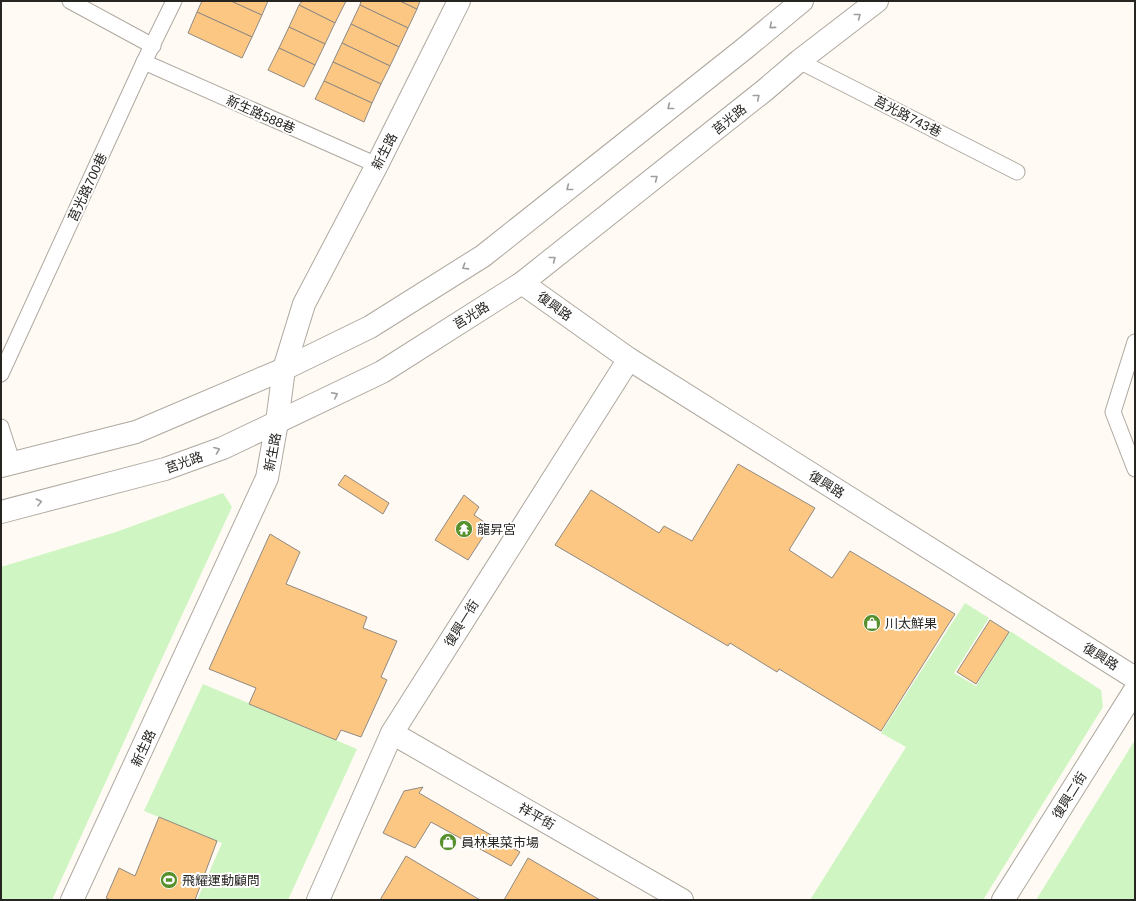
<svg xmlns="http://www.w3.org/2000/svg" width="1136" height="901" font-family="Helvetica,'Noto Sans TC',sans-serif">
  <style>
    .green { fill: #cff6c2 }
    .building { fill: #fcc783; stroke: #8f8982 }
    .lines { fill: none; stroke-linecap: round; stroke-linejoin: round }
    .service-casing { stroke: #aea8a0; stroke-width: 17 }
    .minor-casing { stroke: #aea8a0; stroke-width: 24 }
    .tertiary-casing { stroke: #aea8a0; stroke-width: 24 }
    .primary-casing { stroke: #aea8a0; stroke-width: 24 }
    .service { stroke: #fff; stroke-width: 15 }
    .minor { stroke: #fff; stroke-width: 22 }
    .tertiary { stroke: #fff; stroke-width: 22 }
    .primary { stroke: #fff; stroke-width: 22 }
    .oneway { stroke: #9e9d9c }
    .labels { text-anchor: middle; stroke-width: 4; stroke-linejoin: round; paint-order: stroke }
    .street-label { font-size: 13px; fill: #272522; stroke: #fff }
    .poi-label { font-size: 13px; fill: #272522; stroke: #fff; text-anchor: start }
  </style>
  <rect width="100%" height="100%" fill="#fffaf3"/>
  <!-- green -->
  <g class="green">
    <path d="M 223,493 L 232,507 L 158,667 L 52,900 L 1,900 L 1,567 L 116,532 Z"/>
    <path d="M 965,603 L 989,618 L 954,673 L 976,686 L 1010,631 L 1101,690 L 1103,707 L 983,900 L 810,900 L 906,747 L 881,733 Z"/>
    <path d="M 203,684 L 357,749 L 288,900 L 197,900 L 222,843 L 144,811 Z"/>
    <path d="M 1135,740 L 1135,900 L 1036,900 Z"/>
  </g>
  <!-- building -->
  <g class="building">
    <path d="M 202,1 L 231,1 L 262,15 L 252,37 L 197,12 Z"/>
    <path d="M 231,1 L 268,1 L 262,15 Z"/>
    <path d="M 302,1 L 346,1 L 335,23 L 299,5 Z"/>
    <path d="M 361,1 L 400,1 L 417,9 L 408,28 L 360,5 Z"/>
    <path d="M 400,1 L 420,1 L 417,9 Z"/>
    <path d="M 299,5 L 335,23 L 325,44 L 289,27 Z"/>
    <path d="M 360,5 L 408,28 L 399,47 L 351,24 Z"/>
    <path d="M 197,12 L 252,37 L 242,58 L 188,33 Z"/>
    <path d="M 351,24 L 399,47 L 390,66 L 342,43 Z"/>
    <path d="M 289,27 L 325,44 L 315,65 L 279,48 Z"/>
    <path d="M 342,43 L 390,66 L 381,84 L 333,62 Z"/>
    <path d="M 279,48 L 315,65 L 304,87 L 268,70 Z"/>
    <path d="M 333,62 L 381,84 L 372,103 L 324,81 Z"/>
    <path d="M 324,81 L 372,103 L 364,122 L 315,99 Z"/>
    <path d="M 738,464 L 815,508 L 789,550 L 832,578 L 850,551 L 955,614 L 881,731 L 779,669 L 777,672 L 730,643 L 728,646 L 555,545 L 591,490 L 659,533 L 664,526 L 692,541 Z"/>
    <path d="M 345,475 L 389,503 L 383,514 L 338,485 Z"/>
    <path d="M 464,495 L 479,507 L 474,515 L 490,526 L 468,560 L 435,540 Z"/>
    <path d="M 270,534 L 300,552 L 286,584 L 367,617 L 363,628 L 397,641 L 381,677 L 387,680 L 361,737 L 341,730 L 336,740 L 249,704 L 256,688 L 209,669 Z"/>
    <path d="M 990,620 L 1009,632 L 976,684 L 957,672 Z"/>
    <path d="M 423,787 L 419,793 L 520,852 L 511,866 L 431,822 L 415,848 L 383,833 L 404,791 Z"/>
    <path d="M 159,817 L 217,841 L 195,900 L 111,900 L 106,898 L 119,868 L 135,876 Z"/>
    <path d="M 406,856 L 480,900 L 380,900 Z"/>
    <path d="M 528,858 L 600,900 L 504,900 Z"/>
  </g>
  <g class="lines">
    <defs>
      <g id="service">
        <path d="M 70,1 L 153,46"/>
        <path d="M 799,61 L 1017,172"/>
        <path d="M 144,62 L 377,165"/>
        <path d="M 1135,342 L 1113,412 L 1135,469"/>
        <path d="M 1,374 L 144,62 L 174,1"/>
        <path d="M 1,427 L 13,464"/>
      </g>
      <g id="minor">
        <path d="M 522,283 L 629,359 L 1135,678"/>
        <path d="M 284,369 L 304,304 L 377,165 L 459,1"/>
        <path d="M 392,733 L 682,900"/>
        <path d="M 318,900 L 392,733 L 629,359"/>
        <path d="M 1003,900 L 1135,690"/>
      </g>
      <path id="tertiary" d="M 72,900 L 267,478 L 277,422 L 284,369"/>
      <g id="primary">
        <path d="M 1,466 L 136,432 L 284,369 L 370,327 L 483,256 L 744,49 L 802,1"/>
        <path d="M 1,512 L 165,469 L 223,448 L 382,372 L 522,283 L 765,90 L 799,61 L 877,1"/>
      </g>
    </defs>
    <!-- service casing -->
    <use href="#service" class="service-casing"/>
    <!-- minor casing -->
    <use href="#minor" class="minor-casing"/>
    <!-- tertiary casing -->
    <use href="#tertiary" class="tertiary-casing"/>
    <!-- primary casing -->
    <use href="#primary" class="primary-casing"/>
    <!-- service -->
    <use href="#service" class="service"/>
    <!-- minor -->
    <use href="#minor" class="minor"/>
    <!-- tertiary -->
    <use href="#tertiary" class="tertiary"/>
    <!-- primary -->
    <use href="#primary" class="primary"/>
  </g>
  <!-- one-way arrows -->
  <defs><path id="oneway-chevron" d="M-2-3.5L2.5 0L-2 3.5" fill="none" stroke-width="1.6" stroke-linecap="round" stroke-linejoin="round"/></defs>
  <g class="oneway">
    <use href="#oneway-chevron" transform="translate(858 16) rotate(-38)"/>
    <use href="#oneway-chevron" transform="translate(772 26) rotate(140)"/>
    <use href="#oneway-chevron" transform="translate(757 97) rotate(-39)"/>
    <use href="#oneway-chevron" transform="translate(670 107) rotate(142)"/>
    <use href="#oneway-chevron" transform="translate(655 178) rotate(-38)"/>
    <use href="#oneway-chevron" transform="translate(569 188) rotate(142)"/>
    <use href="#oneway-chevron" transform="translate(553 259) rotate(-38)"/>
    <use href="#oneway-chevron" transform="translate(465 267) rotate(148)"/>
    <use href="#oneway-chevron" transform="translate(335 395) rotate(-26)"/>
    <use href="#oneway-chevron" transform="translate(217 450) rotate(-21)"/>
    <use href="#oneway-chevron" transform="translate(39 502) rotate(-14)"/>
  </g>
  <!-- icons -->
  <defs>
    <symbol id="temple-disc" viewBox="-11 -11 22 22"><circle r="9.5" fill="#56902d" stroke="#fff"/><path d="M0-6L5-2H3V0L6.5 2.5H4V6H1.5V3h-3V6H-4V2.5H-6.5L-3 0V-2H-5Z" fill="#fff"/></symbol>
    <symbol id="shop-disc" viewBox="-11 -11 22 22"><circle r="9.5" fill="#56902d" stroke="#fff"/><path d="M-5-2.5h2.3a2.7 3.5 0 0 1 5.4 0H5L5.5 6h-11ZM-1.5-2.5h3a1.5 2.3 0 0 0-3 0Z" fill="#fff"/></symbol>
    <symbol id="stadium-disc" viewBox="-11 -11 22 22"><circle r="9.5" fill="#56902d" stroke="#fff"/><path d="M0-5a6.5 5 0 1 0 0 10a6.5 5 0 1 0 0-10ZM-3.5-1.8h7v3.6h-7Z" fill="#fff"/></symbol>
  </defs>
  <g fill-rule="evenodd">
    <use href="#temple-disc" x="454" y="519" width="20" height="20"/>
    <use href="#shop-disc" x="862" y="613" width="20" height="20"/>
    <use href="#shop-disc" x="438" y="832" width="20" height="20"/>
    <use href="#stadium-disc" x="159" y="870" width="20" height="20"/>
  </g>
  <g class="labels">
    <!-- street labels -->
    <g class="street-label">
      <text transform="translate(261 114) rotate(24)" y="5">新生路588巷</text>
      <text transform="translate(908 116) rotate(27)" y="5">莒光路743巷</text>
      <text transform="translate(729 119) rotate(-39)" y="5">莒光路</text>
      <text transform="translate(384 151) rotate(-63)" y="5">新生路</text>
      <text transform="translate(87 187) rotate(-65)" y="5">莒光路700巷</text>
      <text transform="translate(555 306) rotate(36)" y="5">復興路</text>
      <text transform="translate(471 315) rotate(-32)" y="5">莒光路</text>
      <text transform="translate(272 452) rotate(-79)" y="5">新生路</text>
      <text transform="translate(184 462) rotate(-20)" y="5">莒光路</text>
      <text transform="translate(827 484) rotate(32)" y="5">復興路</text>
      <text transform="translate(461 623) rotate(-58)" y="5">復興一街</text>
      <text transform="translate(1101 656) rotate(32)" y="5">復興路</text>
      <text transform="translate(143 748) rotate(-65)" y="5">新生路</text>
      <text transform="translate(1069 795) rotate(-58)" y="5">復興二街</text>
      <text transform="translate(537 816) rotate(30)" y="5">祥平街</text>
    </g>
    <!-- poi labels -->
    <g class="poi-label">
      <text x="477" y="534">龍昇宮</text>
      <text x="885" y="628">川太鮮果</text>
      <text x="461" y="847">員林果菜市場</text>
      <text x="182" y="885">飛耀運動顧問</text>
    </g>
  </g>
  <!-- border -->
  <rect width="1136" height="901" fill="none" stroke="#272522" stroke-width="4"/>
</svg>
